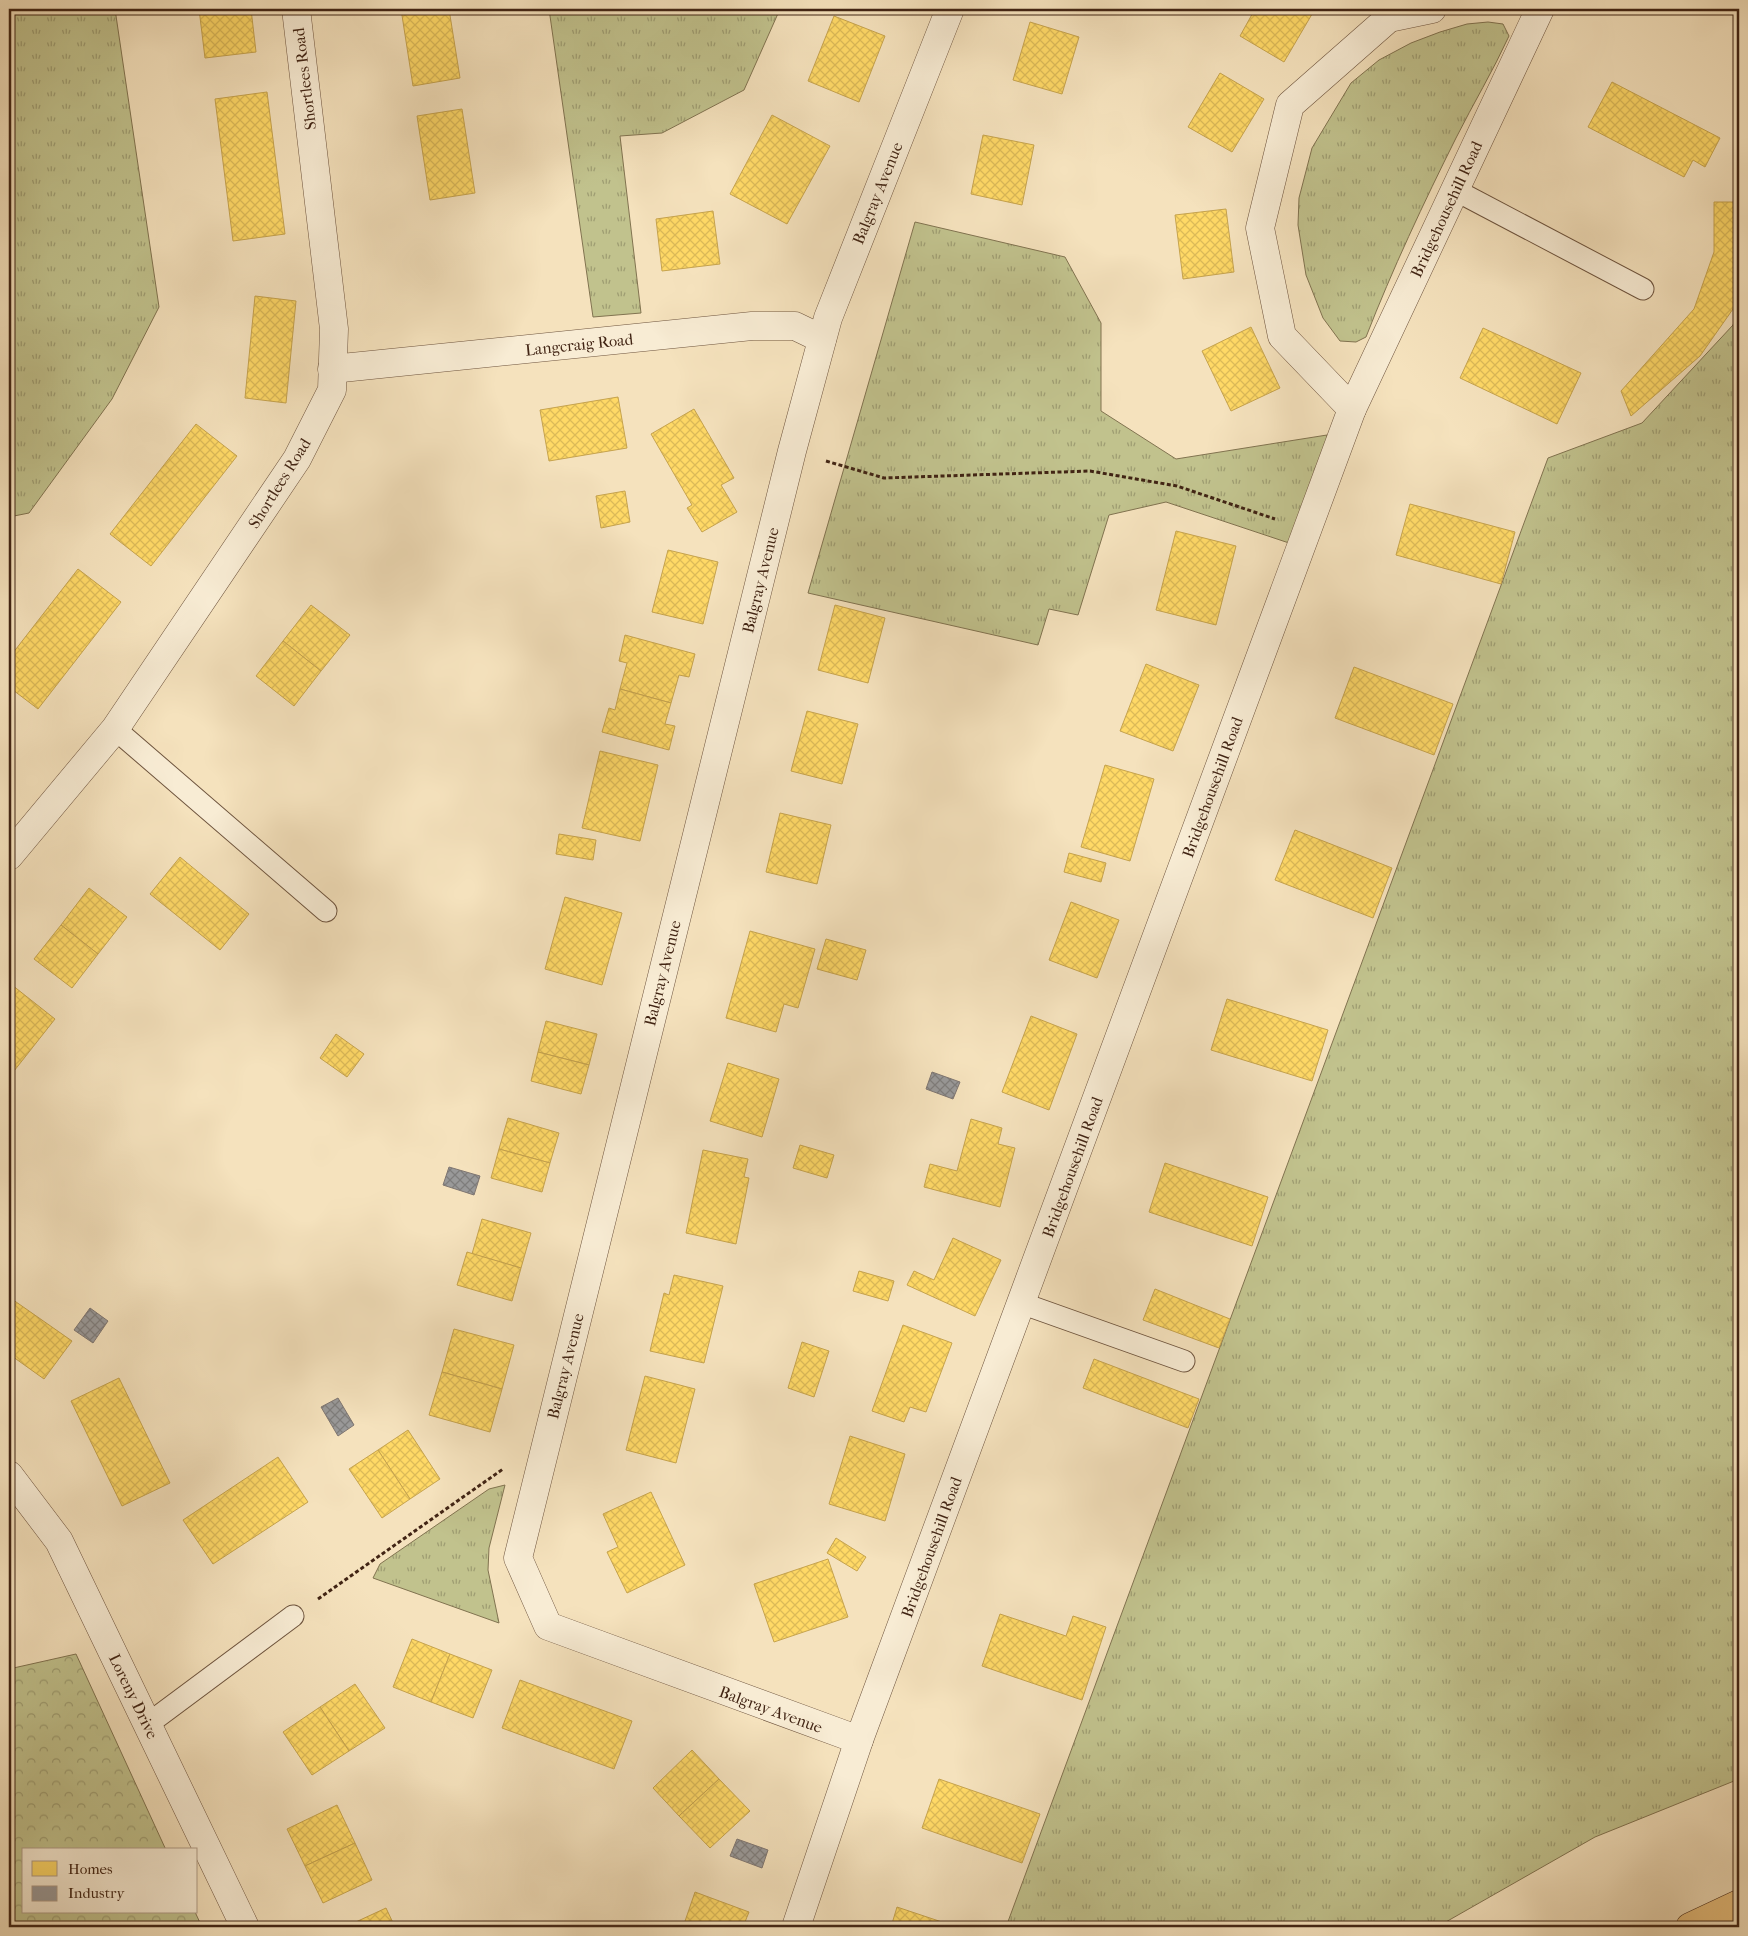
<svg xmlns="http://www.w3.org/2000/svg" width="1748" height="1936" font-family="'IM FELL French Canon',serif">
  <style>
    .grass { fill: url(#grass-tufts); stroke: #817350 }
    .forest { fill: url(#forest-crowns); stroke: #817350 }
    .homes { fill: url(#homes-cross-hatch); stroke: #c6a34d }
    .industry { fill: url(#industry-cross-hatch); stroke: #7f7671 }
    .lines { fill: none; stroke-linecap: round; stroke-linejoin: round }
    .service-casing { stroke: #6e543e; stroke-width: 23 }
    .minor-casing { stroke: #6e543e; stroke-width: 29 }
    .tertiary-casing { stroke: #6e543e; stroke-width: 29 }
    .trunk-casing { stroke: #412414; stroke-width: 29 }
    .path { stroke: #412414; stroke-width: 3; stroke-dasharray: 4 2.5; stroke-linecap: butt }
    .service { stroke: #f8ecd4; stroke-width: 21 }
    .minor { stroke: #f8ecd4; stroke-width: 28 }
    .tertiary { stroke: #f8ecd4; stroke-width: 28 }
    .trunk { stroke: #eac17e; stroke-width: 28 }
    .labels { text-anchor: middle; stroke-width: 5; stroke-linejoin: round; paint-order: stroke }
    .street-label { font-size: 16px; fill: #412414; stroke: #f8ecd4 }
  </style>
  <defs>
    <pattern id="grass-tufts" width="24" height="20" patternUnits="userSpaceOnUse" patternTransform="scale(1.25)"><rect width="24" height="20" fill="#c1c28d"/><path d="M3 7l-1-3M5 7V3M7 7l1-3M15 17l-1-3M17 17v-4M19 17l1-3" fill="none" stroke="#9e9d72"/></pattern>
    <pattern id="forest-crowns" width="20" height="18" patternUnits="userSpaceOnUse" patternTransform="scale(1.25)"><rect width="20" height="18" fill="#c1c28d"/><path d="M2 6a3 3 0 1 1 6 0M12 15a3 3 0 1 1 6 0" fill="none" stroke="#9e9d72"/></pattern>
    <pattern id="homes-cross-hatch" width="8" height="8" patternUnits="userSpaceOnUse" patternTransform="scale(1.25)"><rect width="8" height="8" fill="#ffd966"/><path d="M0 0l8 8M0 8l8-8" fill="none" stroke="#dcba58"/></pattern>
    <pattern id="industry-cross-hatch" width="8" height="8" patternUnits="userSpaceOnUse" patternTransform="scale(1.25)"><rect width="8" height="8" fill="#999"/><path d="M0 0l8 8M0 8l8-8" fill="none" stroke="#7e7d7c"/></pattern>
  </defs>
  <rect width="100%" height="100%" fill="#f5e2bd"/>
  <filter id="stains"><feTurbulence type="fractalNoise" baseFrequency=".004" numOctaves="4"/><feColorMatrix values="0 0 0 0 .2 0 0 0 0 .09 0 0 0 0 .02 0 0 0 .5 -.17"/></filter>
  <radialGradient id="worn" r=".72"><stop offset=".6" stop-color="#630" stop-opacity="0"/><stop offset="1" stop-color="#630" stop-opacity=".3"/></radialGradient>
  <!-- grass -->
  <g class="grass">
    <path d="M 9,9 L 115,9 L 159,307 L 112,399 L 29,513 L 9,517 Z"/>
    <path d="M 549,9 L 780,9 L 744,90 L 662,133 L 620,136 L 641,313 L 593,317 Z"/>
    <path d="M 1488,22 L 1503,24 L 1509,36 C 1493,71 1473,104 1456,138 C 1424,202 1392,270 1366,337 L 1356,342 L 1340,341 L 1323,318 L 1306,275 L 1298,225 L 1299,198 L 1312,148 L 1351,83 L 1379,60 L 1411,43 L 1440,32 L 1467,24 Z"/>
    <path d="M 915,222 L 1065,257 L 1101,323 L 1101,411 L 1176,459 L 1327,435 L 1327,455 L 1292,544 L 1166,502 L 1109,515 L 1078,615 L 1049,609 L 1038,645 L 808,593 Z"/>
    <path d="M 1739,306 L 1739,1779 L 1595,1837 L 1437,1927 L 1006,1927 L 1548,458 L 1642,423 L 1733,325 Z"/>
    <path d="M 505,1485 L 489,1548 L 488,1570 L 499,1623 L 373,1578 L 380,1564 L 489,1489 Z"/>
  </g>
  <!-- forest -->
  <path class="forest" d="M 76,1654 L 166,1850 L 24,1850 L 24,1912 L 195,1912 L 202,1927 L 11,1927 L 9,1923 L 9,1669 Z"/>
  <!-- homes -->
  <g class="homes">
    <path d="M 199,9 L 251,9 L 256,52 L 205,58 Z"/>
    <path d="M 401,9 L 449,9 L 460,78 L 413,86 Z"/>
    <path d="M 1084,9 L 1098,9 L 1095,14 Z"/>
    <path d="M 1255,9 L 1315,9 L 1284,62 L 1240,36 Z"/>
    <path d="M 834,16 L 885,36 L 859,102 L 808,81 Z"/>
    <path d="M 1030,22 L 1079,37 L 1062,94 L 1013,80 Z"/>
    <path d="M 1220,73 L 1264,99 L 1232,152 L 1188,127 Z"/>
    <path d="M 1612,82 L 1720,138 L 1705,167 L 1693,160 L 1684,177 L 1588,127 Z"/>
    <path d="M 267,92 L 285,234 L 233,241 L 215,99 Z"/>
    <path d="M 462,109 L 475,193 L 430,200 L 417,116 Z"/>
    <path d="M 772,115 L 830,146 L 787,224 L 730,194 Z"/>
    <path d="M 983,135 L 1034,145 L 1022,205 L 971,194 Z"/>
    <path d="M 1714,202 L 1739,202 L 1739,291 L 1733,309 L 1700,356 L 1631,416 L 1621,391 L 1694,309 L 1714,252 Z"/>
    <path d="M 1226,209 L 1234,272 L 1183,279 L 1175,215 Z"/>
    <path d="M 713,211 L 720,264 L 662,271 L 656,219 Z"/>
    <path d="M 255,296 L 296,301 L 286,403 L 245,398 Z"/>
    <path d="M 1251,327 L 1280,388 L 1231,411 L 1202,351 Z"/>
    <path d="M 1483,328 L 1581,373 L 1557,424 L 1460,378 Z"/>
    <path d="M 618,397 L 627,448 L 549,461 L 540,410 Z"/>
    <path d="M 694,409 L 734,478 L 721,485 L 737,512 L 702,532 L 687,508 L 692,505 L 651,434 Z"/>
    <path d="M 196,424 L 237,456 L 151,566 L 110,534 Z"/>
    <path d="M 625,491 L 630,522 L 601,528 L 596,496 Z"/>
    <path d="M 1410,504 L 1515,532 L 1501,584 L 1396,555 Z"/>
    <path d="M 1176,531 L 1236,546 L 1216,625 L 1156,610 Z"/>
    <path d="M 668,550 L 718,562 L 703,624 L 652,612 Z"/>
    <path d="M 78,569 L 121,602 L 38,709 L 9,687 L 9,658 Z"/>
    <path d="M 311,605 L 350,635 L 321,671 L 283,641 Z"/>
    <path d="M 835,605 L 885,618 L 868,683 L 818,670 Z"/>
    <path d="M 625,635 L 695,654 L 689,677 L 679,675 L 671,703 L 620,689 L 627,663 L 619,661 Z"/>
    <path d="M 283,641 L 321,671 L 294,706 L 256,676 Z"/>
    <path d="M 1146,664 L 1199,685 L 1173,751 L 1120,731 Z"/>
    <path d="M 1354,667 L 1453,704 L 1434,755 L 1335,718 Z"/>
    <path d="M 620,689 L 671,703 L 665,724 L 675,726 L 669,750 L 602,732 L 609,708 L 615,710 Z"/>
    <path d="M 807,711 L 858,724 L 842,784 L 791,771 Z"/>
    <path d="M 600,751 L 658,765 L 640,841 L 582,828 Z"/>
    <path d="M 1105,765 L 1154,779 L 1130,861 L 1081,847 Z"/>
    <path d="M 780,813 L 831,825 L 817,884 L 766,872 Z"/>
    <path d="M 1295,830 L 1392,868 L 1373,918 L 1275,880 Z"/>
    <path d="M 559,834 L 596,840 L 593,860 L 556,854 Z"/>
    <path d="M 1069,853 L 1106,863 L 1101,882 L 1064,872 Z"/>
    <path d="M 180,857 L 249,914 L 220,950 L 150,894 Z"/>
    <path d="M 89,888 L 127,917 L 98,954 L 61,925 Z"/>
    <path d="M 565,897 L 622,913 L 602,985 L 545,969 Z"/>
    <path d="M 1071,902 L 1119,920 L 1097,978 L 1049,960 Z"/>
    <path d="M 61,925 L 98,954 L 72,988 L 34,959 Z"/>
    <path d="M 750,931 L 815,949 L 798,1008 L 784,1004 L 776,1032 L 726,1018 Z"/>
    <path d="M 826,939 L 866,950 L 857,980 L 817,969 Z"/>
    <path d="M 12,985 L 55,1019 L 14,1071 L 9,1067 L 9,990 Z"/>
    <path d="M 1227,999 L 1328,1030 L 1312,1081 L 1211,1050 Z"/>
    <path d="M 1031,1016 L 1077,1034 L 1049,1110 L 1002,1092 Z"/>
    <path d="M 546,1021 L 597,1034 L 589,1065 L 538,1052 Z"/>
    <path d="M 336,1034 L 364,1054 L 347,1077 L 320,1058 Z"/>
    <path d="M 538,1052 L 589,1065 L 581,1094 L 531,1081 Z"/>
    <path d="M 728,1063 L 779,1079 L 762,1137 L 710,1121 Z"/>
    <path d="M 9,1067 L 14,1071 L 9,1078 Z"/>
    <path d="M 508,1118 L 559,1133 L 550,1163 L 499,1149 Z"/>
    <path d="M 971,1119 L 1002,1128 L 998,1144 L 1015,1148 L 1000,1207 L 924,1187 L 930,1164 L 957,1171 Z"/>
    <path d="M 800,1145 L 834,1155 L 827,1178 L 793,1168 Z"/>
    <path d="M 499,1149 L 550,1163 L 542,1192 L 491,1178 Z"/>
    <path d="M 703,1150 L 748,1159 L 744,1177 L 749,1178 L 736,1244 L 686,1233 Z"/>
    <path d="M 1165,1163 L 1268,1197 L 1252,1246 L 1149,1212 Z"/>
    <path d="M 482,1219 L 531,1233 L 521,1268 L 472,1254 Z"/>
    <path d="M 953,1238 L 1001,1260 L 975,1316 L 907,1285 L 914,1271 L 934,1280 Z"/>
    <path d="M 467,1252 L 521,1268 L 512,1301 L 457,1285 Z"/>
    <path d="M 859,1271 L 894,1281 L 888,1301 L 853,1291 Z"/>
    <path d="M 674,1275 L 723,1286 L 704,1363 L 650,1351 L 664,1293 L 669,1295 Z"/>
    <path d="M 1155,1289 L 1230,1319 L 1219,1348 L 1143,1320 Z"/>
    <path d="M 9,1297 L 72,1341 L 44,1379 L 9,1354 Z"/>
    <path d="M 903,1325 L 952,1343 L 926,1412 L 910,1407 L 904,1422 L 872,1411 Z"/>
    <path d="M 454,1329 L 514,1345 L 502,1389 L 442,1372 Z"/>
    <path d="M 802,1342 L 829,1351 L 814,1397 L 788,1388 Z"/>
    <path d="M 1094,1359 L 1199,1399 L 1188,1428 L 1083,1388 Z"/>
    <path d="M 442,1372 L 502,1389 L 490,1432 L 429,1415 Z"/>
    <path d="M 645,1376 L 695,1389 L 676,1463 L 626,1450 Z"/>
    <path d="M 119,1378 L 170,1483 L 122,1506 L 71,1401 Z"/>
    <path d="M 408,1430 L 440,1479 L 410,1499 L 378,1450 Z"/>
    <path d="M 850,1436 L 905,1454 L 885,1521 L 829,1504 Z"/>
    <path d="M 378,1450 L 410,1499 L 382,1518 L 349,1469 Z"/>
    <path d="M 278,1457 L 308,1502 L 213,1564 L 183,1520 Z"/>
    <path d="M 651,1492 L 685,1565 L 627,1593 L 607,1552 L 618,1547 L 603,1514 Z"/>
    <path d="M 836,1538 L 866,1557 L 857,1571 L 827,1553 Z"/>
    <path d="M 828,1559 L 848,1617 L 774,1642 L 754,1584 Z"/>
    <path d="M 1000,1614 L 1066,1636 L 1073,1616 L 1106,1627 L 1082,1700 L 982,1666 Z"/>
    <path d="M 412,1639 L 450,1654 L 431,1702 L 393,1687 Z"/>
    <path d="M 450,1654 L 492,1670 L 473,1718 L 431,1702 Z"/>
    <path d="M 520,1680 L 632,1721 L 614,1769 L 502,1728 Z"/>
    <path d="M 355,1684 L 385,1728 L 349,1751 L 320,1707 Z"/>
    <path d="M 320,1707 L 349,1751 L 312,1775 L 283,1732 Z"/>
    <path d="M 692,1750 L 719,1779 L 679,1816 L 653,1788 Z"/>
    <path d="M 719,1779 L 750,1811 L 710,1848 L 679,1816 Z"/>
    <path d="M 939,1779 L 1040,1814 L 1022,1863 L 922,1828 Z"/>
    <path d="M 337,1805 L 355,1843 L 305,1866 L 287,1829 Z"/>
    <path d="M 355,1843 L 372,1880 L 323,1903 L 305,1866 Z"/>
    <path d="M 695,1892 L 749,1912 L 743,1927 L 683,1927 Z"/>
    <path d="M 897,1907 L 945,1923 L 944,1927 L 891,1927 Z"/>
    <path d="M 386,1908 L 395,1927 L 345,1927 Z"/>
  </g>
  <!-- industry -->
  <g class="industry">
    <path d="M 932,1072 L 960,1082 L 953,1099 L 926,1089 Z"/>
    <path d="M 449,1167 L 480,1176 L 474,1195 L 443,1185 Z"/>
    <path d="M 90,1308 L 108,1321 L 93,1343 L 74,1330 Z"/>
    <path d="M 338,1398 L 354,1425 L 338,1436 L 321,1407 Z"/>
    <path d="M 737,1839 L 768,1850 L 762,1868 L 730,1856 Z"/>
  </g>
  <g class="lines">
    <defs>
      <g id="service">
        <path d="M 1455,190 L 1643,289"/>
        <path d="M 115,729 L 326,911"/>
        <path d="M 1021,1303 L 1184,1361"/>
        <path d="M 148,1724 L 293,1616"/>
      </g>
      <g id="minor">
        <path d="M 332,369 L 752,326 L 795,326 L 822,339"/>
        <path d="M 1352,409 L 1282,336 L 1260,228 L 1290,105 L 1389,18 L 1432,9"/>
        <path d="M 9,856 L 115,729 L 297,459 L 332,390 L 334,329 L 296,9"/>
        <path d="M 859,1740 L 548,1626 L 518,1558 L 792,451 L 828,318 L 950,9"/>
        <path d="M 796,1927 L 859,1740 L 1352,409 L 1540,9"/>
      </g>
      <path id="tertiary" d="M 9,1475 L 59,1541 L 245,1927"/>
      <path id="trunk" d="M 1690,1927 L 1739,1904"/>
    </defs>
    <!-- service casing -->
    <use href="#service" class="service-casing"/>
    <!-- minor casing -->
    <use href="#minor" class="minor-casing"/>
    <!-- tertiary casing -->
    <use href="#tertiary" class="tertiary-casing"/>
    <!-- trunk casing -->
    <use href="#trunk" class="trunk-casing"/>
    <!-- path -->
    <g class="path">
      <path d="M 826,461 L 884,478 L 1090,471 L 1177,486 L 1275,519"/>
      <path d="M 318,1599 L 503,1469"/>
    </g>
    <!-- service -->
    <use href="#service" class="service"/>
    <!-- minor -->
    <use href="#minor" class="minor"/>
    <!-- tertiary -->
    <use href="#tertiary" class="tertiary"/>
    <!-- trunk -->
    <use href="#trunk" class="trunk"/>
  </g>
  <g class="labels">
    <!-- street labels -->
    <g class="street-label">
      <text transform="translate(304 79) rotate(-97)" y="6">Shortlees Road</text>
      <text transform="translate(877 193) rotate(-68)" y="6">Balgray Avenue</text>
      <text transform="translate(1446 209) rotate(-65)" y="6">Bridgehousehill Road</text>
      <text transform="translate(579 344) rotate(-6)" y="6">Langcraig Road</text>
      <text transform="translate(279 483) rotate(-58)" y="6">Shortlees Road</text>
      <text transform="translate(760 580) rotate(-76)" y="6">Balgray Avenue</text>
      <text transform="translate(1212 787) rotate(-70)" y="6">Bridgehousehill Road</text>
      <text transform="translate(662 973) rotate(-76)" y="6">Balgray Avenue</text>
      <text transform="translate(1072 1167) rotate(-70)" y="6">Bridgehousehill Road</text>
      <text transform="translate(565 1366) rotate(-76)" y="6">Balgray Avenue</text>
      <text transform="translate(931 1547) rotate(-70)" y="6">Bridgehousehill Road</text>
      <text transform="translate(134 1696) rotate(64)" y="6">Loreny Drive</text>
      <text transform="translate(771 1709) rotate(20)" y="6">Balgray Avenue</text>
    </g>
  </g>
  <!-- margin -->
  <rect width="1748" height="1936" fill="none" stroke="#f5e2bd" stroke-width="30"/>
  <rect x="10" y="10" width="1728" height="1916" fill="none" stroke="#412414" stroke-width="2.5"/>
  <rect x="15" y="15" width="1718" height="1906" fill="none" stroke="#412414"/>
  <!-- legend -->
  <rect x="22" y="1848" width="175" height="65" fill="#f8ecd4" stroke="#af9c87"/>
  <rect x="32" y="1861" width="25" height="15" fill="#ffd966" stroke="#af9c87"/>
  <text x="68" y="1874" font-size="15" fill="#412414">Homes</text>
  <rect x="32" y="1886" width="25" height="15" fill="#999999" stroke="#af9c87"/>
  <text x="68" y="1898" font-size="15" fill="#412414">Industry</text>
  <rect width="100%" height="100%" filter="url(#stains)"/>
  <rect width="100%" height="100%" fill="url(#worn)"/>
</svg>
